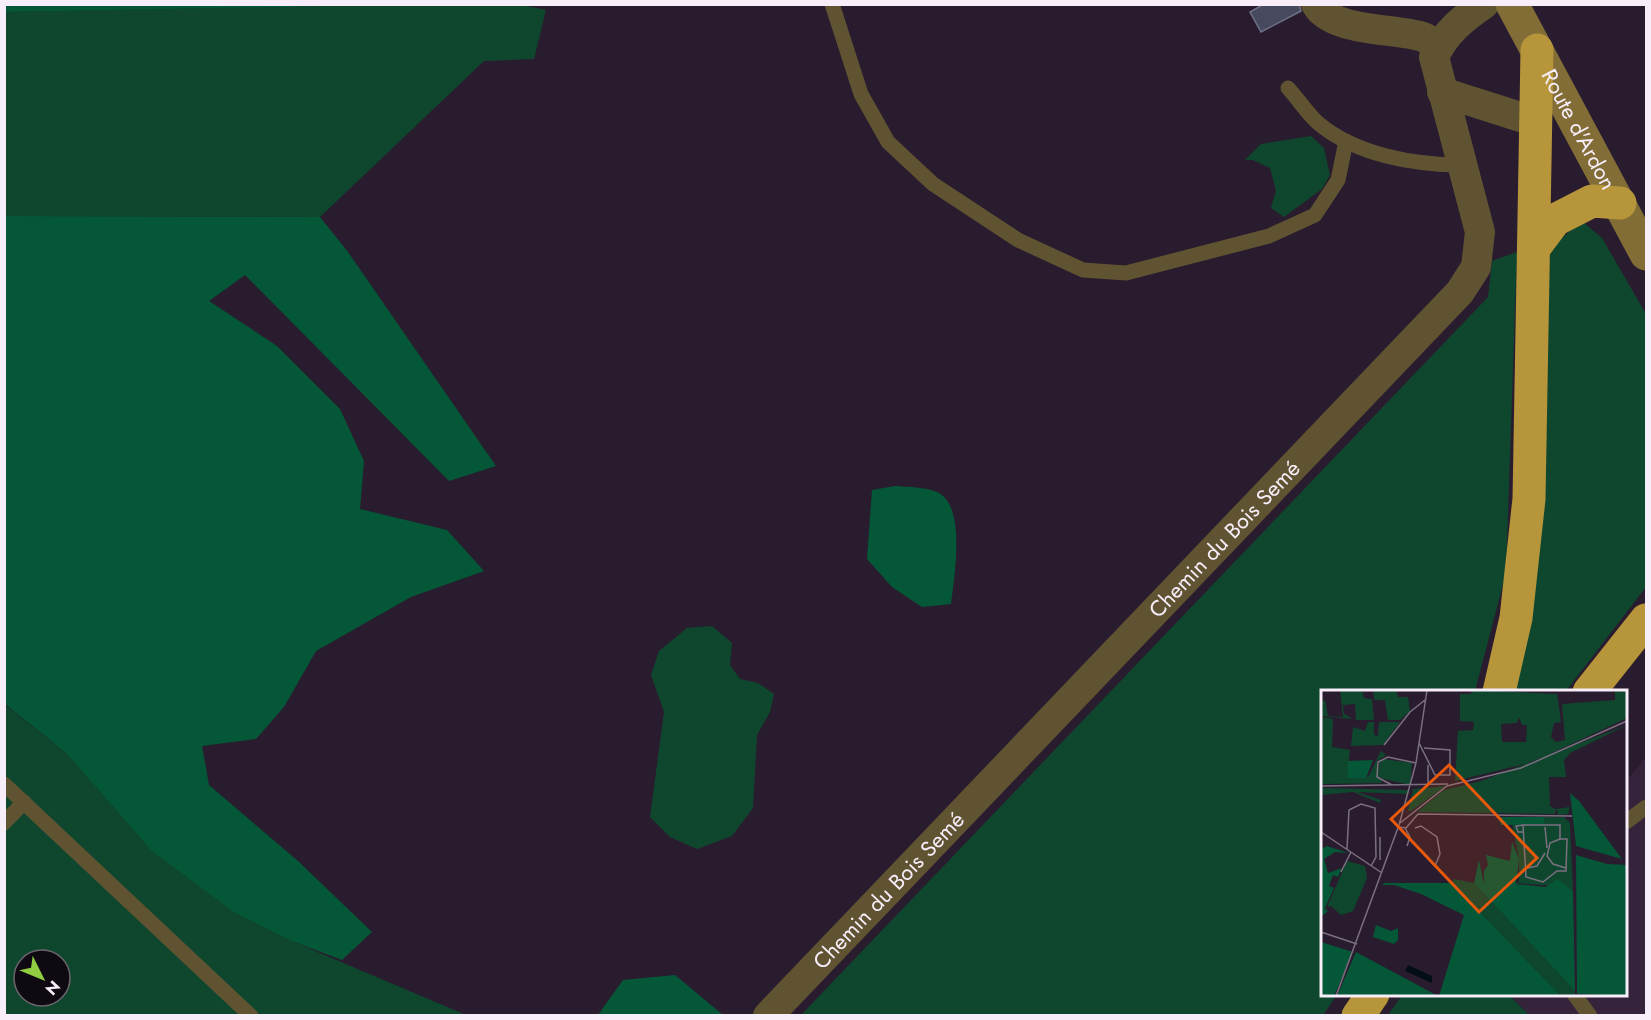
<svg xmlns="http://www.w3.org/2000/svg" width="1651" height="1020" font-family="Jost,sans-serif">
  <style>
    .built { fill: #34233a }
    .green { fill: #0f472e; fill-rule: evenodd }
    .forest { fill: #045837 }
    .building { fill: #47495f; stroke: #6f7189; stroke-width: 1.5 }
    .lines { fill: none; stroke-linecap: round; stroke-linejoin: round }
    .lane { stroke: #605332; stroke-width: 15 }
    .street { stroke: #605332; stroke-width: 30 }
    .secondary { stroke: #826d37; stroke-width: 33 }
    .highway { stroke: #b6953b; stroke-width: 33 }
    .labels { text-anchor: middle; stroke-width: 6; stroke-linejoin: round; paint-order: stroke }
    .street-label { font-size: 22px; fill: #f7eefa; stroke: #0f0911 }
    .inset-road { fill: none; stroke: #7b7080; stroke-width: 1.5 }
    .view { fill: #e8590c; fill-opacity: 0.15; stroke: #e8590c; stroke-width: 3 }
    .inset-edge { fill: none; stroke: #f7eefa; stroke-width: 3 }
  </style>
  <rect width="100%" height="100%" fill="#291c2e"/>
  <!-- built -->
  <path class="built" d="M 1646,757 L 1646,1015 L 1529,1015 L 1509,995 L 1626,994 L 1626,781 Z"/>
  <!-- green -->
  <g class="green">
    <path d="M 382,4 L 518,4 L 546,10 L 534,59 L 484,61 L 320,217 L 5,216 L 4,12 Z"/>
    <path d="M 1311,136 L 1324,148 L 1330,175 L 1322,189 L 1284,217 L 1271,208 L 1276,191 L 1270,168 L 1253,160 L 1245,160 L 1261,144 Z"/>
    <path d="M 1582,221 L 1602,238 L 1646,314 L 1646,587 L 1566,691 L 1509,692 L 1550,248 Z"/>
    <path d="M 1517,252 L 1506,573 L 1475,691 L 1322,692 L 1322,994 L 1337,995 L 1323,1015 L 800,1016 L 1488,297 L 1492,261 Z"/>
    <path d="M 712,626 L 732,643 L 730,665 L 740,679 L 758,683 L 774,694 L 770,712 L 757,735 L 753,808 L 732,836 L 697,849 L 670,837 L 650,817 L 664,712 L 651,675 L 659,651 L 687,628 Z"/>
    <path d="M 4,704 L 67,754 L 147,845 L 294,942 L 466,1015 L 5,1015 ZM 24,960 L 60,960 L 60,996 L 24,996 Z"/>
    <path d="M 1403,994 L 1509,995 L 1529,1015 L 1388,1015 Z"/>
  </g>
  <!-- forest -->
  <g class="forest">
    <path d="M 5,4 L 382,4 L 382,5 L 5,12 Z"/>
    <path d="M 5,216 L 320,217 L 348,252 L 496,466 L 449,481 L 245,275 L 209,301 L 277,346 L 340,409 L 364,461 L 360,509 L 447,530 L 484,571 L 411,597 L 316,651 L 284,707 L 256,739 L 202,746 L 209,785 L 298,861 L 372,932 L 342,960 L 294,942 L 234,912 L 151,850 L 67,754 L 5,704 Z"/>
    <path d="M 895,486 C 909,487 924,487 937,492 C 967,505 954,578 951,604 L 922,607 L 892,587 L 867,559 L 872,490 Z"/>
    <path d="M 675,975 L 723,1015 L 598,1015 L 623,980 Z"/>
  </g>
  <!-- building -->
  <path class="building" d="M 1264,4 L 1299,4 L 1301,11 L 1261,32 L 1250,12 Z"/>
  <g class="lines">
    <!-- lane -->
    <g class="lane">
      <path d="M 832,4 L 861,94 L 888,142 L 933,184 L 1018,240 L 1083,270 L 1126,273 L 1269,236 L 1315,215 L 1338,180 L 1346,141"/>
      <path d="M 1288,88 C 1298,99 1307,113 1318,123 C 1356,155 1414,165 1462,165"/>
      <path d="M 4,784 L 251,1016"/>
      <path d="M 1626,822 L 1646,807"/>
      <path d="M 4,823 L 24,802"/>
      <path d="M 1574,994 L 1590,1016"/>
    </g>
    <!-- street -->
    <g class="street">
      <path d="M 1316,4 C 1331,32 1395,28 1423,37 C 1428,39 1434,43 1439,47"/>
      <path d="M 1442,92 L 1536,122"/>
      <path id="s1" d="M 768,1016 L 1460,292 L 1476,267 L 1480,232 L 1434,57 C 1445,33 1462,19 1484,4"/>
    </g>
    <!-- secondary -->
    <path class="secondary" id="s2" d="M 1512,4 L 1646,254"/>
    <!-- highway -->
    <g class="highway">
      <path d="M 1534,248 L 1555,220 L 1592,201 L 1620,203"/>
      <path d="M 1499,692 L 1516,618 L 1529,499 L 1537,50"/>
      <path d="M 1589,692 L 1646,620"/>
      <path d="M 1358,1016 L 1373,994"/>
    </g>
  </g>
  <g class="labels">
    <!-- street labels -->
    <g class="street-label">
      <text dy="8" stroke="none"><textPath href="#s2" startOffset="142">Route d'Ardon</textPath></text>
      <text dy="8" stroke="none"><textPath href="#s1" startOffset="660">Chemin du Bois Semé</textPath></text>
      <text dy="8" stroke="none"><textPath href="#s1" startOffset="174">Chemin du Bois Semé</textPath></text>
    </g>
  </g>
  <!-- overview -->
  <g transform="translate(1321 690)">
    <rect width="306" height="306" fill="#291c2e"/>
    <path d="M 19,0 L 41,0 L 43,8 L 51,9 L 53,30 L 35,30 L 34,14 L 22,15 L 23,24 L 32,29 L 0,26 L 0,12 L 4,10 L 7,26 L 22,27 ZM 52,0 L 75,0 L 77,7 L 87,7 L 89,21 L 79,30 L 67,30 L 64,10 L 53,10 ZM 151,0 L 236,4 L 240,32 L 233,33 L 230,47 L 235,52 L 244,50 L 241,14 L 294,10 L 294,0 L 306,0 L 306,28 L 212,72 L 134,91 L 137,41 L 152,40 L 153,32 L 139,31 L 139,4 L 150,4 ZM 198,27 L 201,35 L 206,35 L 205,52 L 181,52 L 180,34 L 196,33 ZM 0,27 L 12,29 L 11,57 L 29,60 L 26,87 L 47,87 L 60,61 L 65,65 L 56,71 L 61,93 L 0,94 ZM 47,32 L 53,32 L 53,45 L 57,46 L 58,32 L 79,32 L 62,55 L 30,56 L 32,37 L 44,41 ZM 306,35 L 249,63 L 243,70 L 245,87 L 228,87 L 229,116 L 234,119 L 235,119 L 249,117 L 247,124 L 236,125 L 237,122 L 235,119 L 234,124 L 96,122 L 123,100 L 160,91 ZM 63,69 L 91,73 L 89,95 L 59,88 L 58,72 ZM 125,96 L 90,121 L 87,121 L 92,99 ZM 0,98 L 88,100 L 86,104 L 36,102 L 60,110 L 59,113 L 32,102 L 0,105 ZM 223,127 L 243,127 L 249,133 L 252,201 L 247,197 L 194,193 L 198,192 L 198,169 L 191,134 L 223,133 ZM 26,171 L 44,176 L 46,188 L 32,221 L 20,225 L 10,216 L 6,217 ZM 133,189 L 153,193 L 254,301 L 254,306 L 240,306 L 131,193 Z" fill="#0f472e" fill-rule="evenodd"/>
    <path d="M 52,70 L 45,88 L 26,88 L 27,71 ZM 249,103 L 258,111 L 301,169 L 255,156 ZM 177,127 L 223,127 L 223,134 L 180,135 ZM 191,152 L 198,169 L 195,194 L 225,197 L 236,189 L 252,201 L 254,301 L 153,193 L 158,170 L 163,194 L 163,181 L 167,175 L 165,165 L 189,171 ZM 6,156 L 27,163 L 14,162 L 3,169 L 7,183 L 21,178 L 17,187 L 12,185 L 8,196 L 13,198 L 4,218 L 7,221 L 0,227 L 0,159 ZM 255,165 L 286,174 L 306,175 L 306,306 L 256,304 ZM 64,193 L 131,193 L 240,306 L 118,306 L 143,225 L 100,204 L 73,195 L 61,195 ZM 55,235 L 70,241 L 77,238 L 77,250 L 73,254 L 52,247 ZM 0,252 L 32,262 L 13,306 L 0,306 ZM 35,262 L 117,306 L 16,306 Z" fill="#045837"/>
    <path d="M 87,275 L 111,286 L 111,293 L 84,281 Z" fill="#030f14"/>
    <path class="inset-road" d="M 98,53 L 114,85 L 129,85 L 129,60 L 103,58M 63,55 L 89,22 L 104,10M 95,73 L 106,0M 107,75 L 107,96M 71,95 L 56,87 L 57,72 L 67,67 L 95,73M 0,96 L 127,94M 79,133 L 126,96 L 200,78 L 306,31M 202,135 L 239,135 L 239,149 L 246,149 L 245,181 L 236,181 L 222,192 L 205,187 ZM 78,137 L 85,138 L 97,124 L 251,126M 224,137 L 226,158M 84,138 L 89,147 L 86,156M 94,138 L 100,136 L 116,147 L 119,164 L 114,176M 0,142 L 61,183M 202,142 L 197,142 L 195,136 L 202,135M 239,149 L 229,153 L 226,166 L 232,174 L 245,178M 26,159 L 28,120 L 40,114 L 54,118 L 55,167 L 50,176M 59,170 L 59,147M 202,179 L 216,176 L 224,163M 20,182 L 30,162M 0,242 L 36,254M 15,306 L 78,135 L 95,73"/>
    <path class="view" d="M 128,75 L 216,168 L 158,222 L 70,129 Z"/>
    <rect width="306" height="306" class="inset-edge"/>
  </g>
  <!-- border -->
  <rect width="1651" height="1020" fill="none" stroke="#f7eefa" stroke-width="12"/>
  <!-- north arrow -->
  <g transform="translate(42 978) rotate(133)"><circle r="28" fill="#0f0911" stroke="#6c656e" stroke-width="1.5"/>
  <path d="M0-4.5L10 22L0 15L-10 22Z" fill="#90cd41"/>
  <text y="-9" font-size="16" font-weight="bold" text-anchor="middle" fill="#f7eefa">N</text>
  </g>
</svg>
